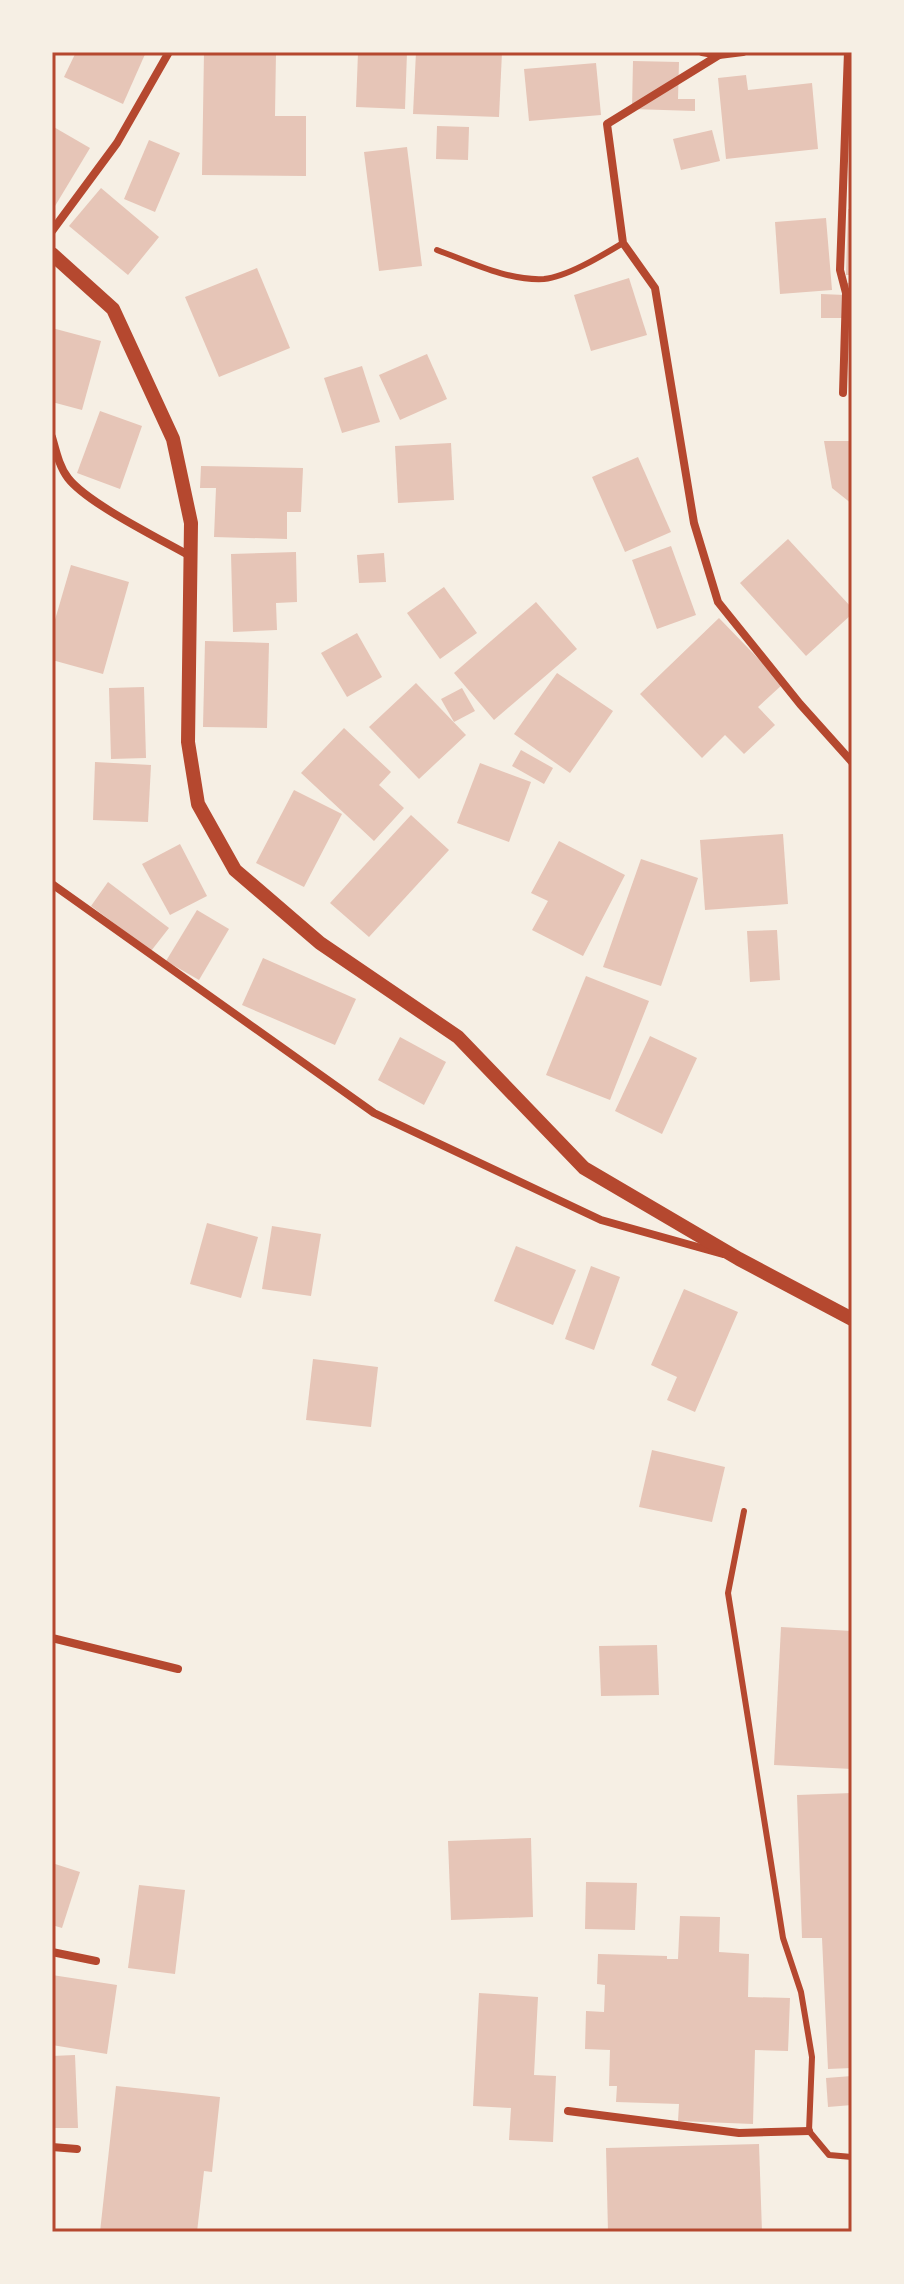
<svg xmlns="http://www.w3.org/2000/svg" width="904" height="2284" font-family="'Playfair Display',serif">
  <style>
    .building { fill: #e6c5b7 }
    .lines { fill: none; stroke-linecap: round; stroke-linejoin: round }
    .service { stroke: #b5482f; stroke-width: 6 }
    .minor { stroke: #b5482f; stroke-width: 8 }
    .tertiary { stroke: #b5482f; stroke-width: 14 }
    .neatline { fill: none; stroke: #b5482f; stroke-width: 3 }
  </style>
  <rect width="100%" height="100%" fill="#f6efe4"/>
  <!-- building -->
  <g class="building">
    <path d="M 76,52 L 146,52 L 123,104 L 64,77 Z"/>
    <path d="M 204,52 L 276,52 L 275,116 L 306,116 L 306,176 L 202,175 Z"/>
    <path d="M 358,52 L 407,52 L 405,109 L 356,107 Z"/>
    <path d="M 416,52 L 502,52 L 499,117 L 413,114 Z"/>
    <path d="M 633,61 L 679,62 L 678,99 L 695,99 L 695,111 L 632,109 Z"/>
    <path d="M 596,63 L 601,115 L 529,121 L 524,69 Z"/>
    <path d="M 746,75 L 748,90 L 812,83 L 818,149 L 726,159 L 718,78 Z"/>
    <path d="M 52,126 L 90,148 L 52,211 Z"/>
    <path d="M 437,126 L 469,127 L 468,160 L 436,159 Z"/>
    <path d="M 712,130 L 720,161 L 681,170 L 673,139 Z"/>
    <path d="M 149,140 L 180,153 L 155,212 L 124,199 Z"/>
    <path d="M 407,147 L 422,266 L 379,271 L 364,152 Z"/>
    <path d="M 101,188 L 159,237 L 128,275 L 69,226 Z"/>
    <path d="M 848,209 L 852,209 L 852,275 L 846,275 Z"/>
    <path d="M 826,218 L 832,290 L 780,294 L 775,222 Z"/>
    <path d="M 257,268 L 290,348 L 219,377 L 185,297 Z"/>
    <path d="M 629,278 L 647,335 L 591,351 L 574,295 Z"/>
    <path d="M 847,283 L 852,283 L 852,356 L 849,356 Z"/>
    <path d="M 821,294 L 845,295 L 844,318 L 821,318 Z"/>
    <path d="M 52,328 L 101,341 L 82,410 L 52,402 Z"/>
    <path d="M 427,354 L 447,399 L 400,420 L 379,375 Z"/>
    <path d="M 362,366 L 380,422 L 342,433 L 324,378 Z"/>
    <path d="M 100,411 L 142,426 L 120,489 L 77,473 Z"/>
    <path d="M 824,441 L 852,441 L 852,504 L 832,488 Z"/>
    <path d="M 451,443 L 454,500 L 398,503 L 395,446 Z"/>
    <path d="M 638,457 L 671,532 L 625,552 L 592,477 Z"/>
    <path d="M 201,466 L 303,468 L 301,512 L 287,512 L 287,539 L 214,537 L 216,488 L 200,488 Z"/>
    <path d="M 788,539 L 852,608 L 852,614 L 806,656 L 740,583 Z"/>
    <path d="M 671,546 L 696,615 L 657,629 L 632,560 Z"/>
    <path d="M 296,552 L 297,602 L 276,603 L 277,630 L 233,632 L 231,554 Z"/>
    <path d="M 384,553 L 386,582 L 359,583 L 357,555 Z"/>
    <path d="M 71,565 L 129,582 L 103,674 L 52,660 L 52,630 Z"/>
    <path d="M 444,587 L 477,633 L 440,659 L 407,613 Z"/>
    <path d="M 536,602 L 577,649 L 494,720 L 454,673 Z"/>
    <path d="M 719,618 L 783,684 L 758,707 L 775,725 L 744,754 L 725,735 L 702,758 L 640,694 Z"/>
    <path d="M 357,633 L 382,677 L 347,697 L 321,653 Z"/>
    <path d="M 205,641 L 269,643 L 267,728 L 203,727 Z"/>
    <path d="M 557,673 L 613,711 L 570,773 L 514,734 Z"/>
    <path d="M 416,683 L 466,735 L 419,779 L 369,727 Z"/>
    <path d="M 144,687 L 146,758 L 111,759 L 109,688 Z"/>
    <path d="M 462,688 L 475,711 L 454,722 L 441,699 Z"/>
    <path d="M 344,728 L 391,772 L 379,785 L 404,808 L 374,841 L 301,773 Z"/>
    <path d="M 521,750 L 553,768 L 544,784 L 512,766 Z"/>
    <path d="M 95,762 L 151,765 L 148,822 L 93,820 Z"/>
    <path d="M 480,763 L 531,782 L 509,842 L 457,823 Z"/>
    <path d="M 294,790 L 342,814 L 304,887 L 256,863 Z"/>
    <path d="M 411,815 L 449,850 L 369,937 L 330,903 Z"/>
    <path d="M 783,834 L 788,904 L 705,910 L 700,840 Z"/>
    <path d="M 559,841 L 625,875 L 583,956 L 532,930 L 548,901 L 531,893 Z"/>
    <path d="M 180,844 L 207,896 L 170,915 L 142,864 Z"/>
    <path d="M 641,859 L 698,878 L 661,986 L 603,967 Z"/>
    <path d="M 108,882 L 169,928 L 151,951 L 91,906 Z"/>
    <path d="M 197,910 L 229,929 L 199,980 L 166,961 Z"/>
    <path d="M 777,930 L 780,980 L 750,982 L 747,931 Z"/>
    <path d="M 263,958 L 356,999 L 335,1045 L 242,1005 Z"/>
    <path d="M 586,976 L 649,1001 L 610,1100 L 546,1075 Z"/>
    <path d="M 650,1036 L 697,1058 L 662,1134 L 615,1111 Z"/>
    <path d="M 400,1037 L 446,1062 L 424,1105 L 378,1080 Z"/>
    <path d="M 207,1223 L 258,1237 L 241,1298 L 190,1284 Z"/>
    <path d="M 272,1226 L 321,1234 L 311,1296 L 262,1289 Z"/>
    <path d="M 516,1246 L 576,1270 L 553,1325 L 494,1301 Z"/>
    <path d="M 591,1266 L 620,1277 L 594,1350 L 565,1339 Z"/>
    <path d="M 684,1289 L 738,1312 L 695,1412 L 667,1400 L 677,1377 L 651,1365 Z"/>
    <path d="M 313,1359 L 378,1367 L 371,1427 L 306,1420 Z"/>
    <path d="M 652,1450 L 725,1467 L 712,1522 L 639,1507 Z"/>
    <path d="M 781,1627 L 852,1631 L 852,1769 L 774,1765 Z"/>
    <path d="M 657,1645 L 659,1695 L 601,1696 L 599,1646 Z"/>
    <path d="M 852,1793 L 852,2068 L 828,2069 L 822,1938 L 802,1938 L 797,1795 Z"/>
    <path d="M 531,1838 L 533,1917 L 451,1920 L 448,1841 Z"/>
    <path d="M 52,1863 L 80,1872 L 62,1928 L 52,1925 Z"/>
    <path d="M 586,1882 L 637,1883 L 635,1930 L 585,1929 Z"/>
    <path d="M 139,1885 L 185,1890 L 175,1974 L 128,1968 Z"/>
    <path d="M 680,1916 L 720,1917 L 719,1952 L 749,1954 L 748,1997 L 790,1998 L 788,2051 L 755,2050 L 753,2124 L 678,2121 L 679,2104 L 616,2102 L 617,2086 L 609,2086 L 610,2050 L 585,2049 L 586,2011 L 604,2012 L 605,1985 L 597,1984 L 598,1954 L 667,1956 L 667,1959 L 678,1959 Z"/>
    <path d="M 52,1975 L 117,1985 L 107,2054 L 52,2045 Z"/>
    <path d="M 479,1993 L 538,1997 L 534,2075 L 556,2076 L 553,2142 L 509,2140 L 511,2108 L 473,2106 Z"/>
    <path d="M 75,2055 L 78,2128 L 52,2128 L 52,2056 Z"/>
    <path d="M 852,2076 L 852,2105 L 828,2107 L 826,2078 Z"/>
    <path d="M 116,2086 L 220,2097 L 212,2172 L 204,2171 L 197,2232 L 100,2232 Z"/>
    <path d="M 759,2144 L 762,2232 L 608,2232 L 606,2148 Z"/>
  </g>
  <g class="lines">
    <!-- service -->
    <g class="service">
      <path d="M 437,250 C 470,262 508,281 544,279 C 567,277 603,255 623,243"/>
      <path d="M 744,1511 L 728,1593 L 783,1938 L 801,1992 L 812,2057 L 809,2131 L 829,2155 L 852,2157"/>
    </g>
    <!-- minor -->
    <g class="minor">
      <path d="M 702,52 L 719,55 L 743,52"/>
      <path d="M 719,55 L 607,124 L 623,243 L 655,288 L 694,523 L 718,602 L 800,704 L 852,762"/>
      <path d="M 52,231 L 117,143 L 169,52"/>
      <path d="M 843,393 L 846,293 L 840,270 L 848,52"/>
      <path d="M 52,437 C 56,451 59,466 68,478 C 87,503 160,539 190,556"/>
      <path d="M 52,884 L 374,1113 L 601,1220 L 723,1254"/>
      <path d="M 52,1638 L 178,1669"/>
      <path d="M 52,1952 L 96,1961"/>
      <path d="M 568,2111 L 739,2133 L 809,2131"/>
      <path d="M 52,2147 L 77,2149"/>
    </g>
    <!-- tertiary -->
    <path class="tertiary" d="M 52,254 L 113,309 L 173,439 L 191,523 L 188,742 L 198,804 L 235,870 L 320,943 L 458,1037 L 584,1168 L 739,1259 L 852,1319"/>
  </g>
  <!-- border -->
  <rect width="904" height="2284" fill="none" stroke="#f6efe4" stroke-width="108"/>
  <rect x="54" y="54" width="796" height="2176" class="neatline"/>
</svg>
